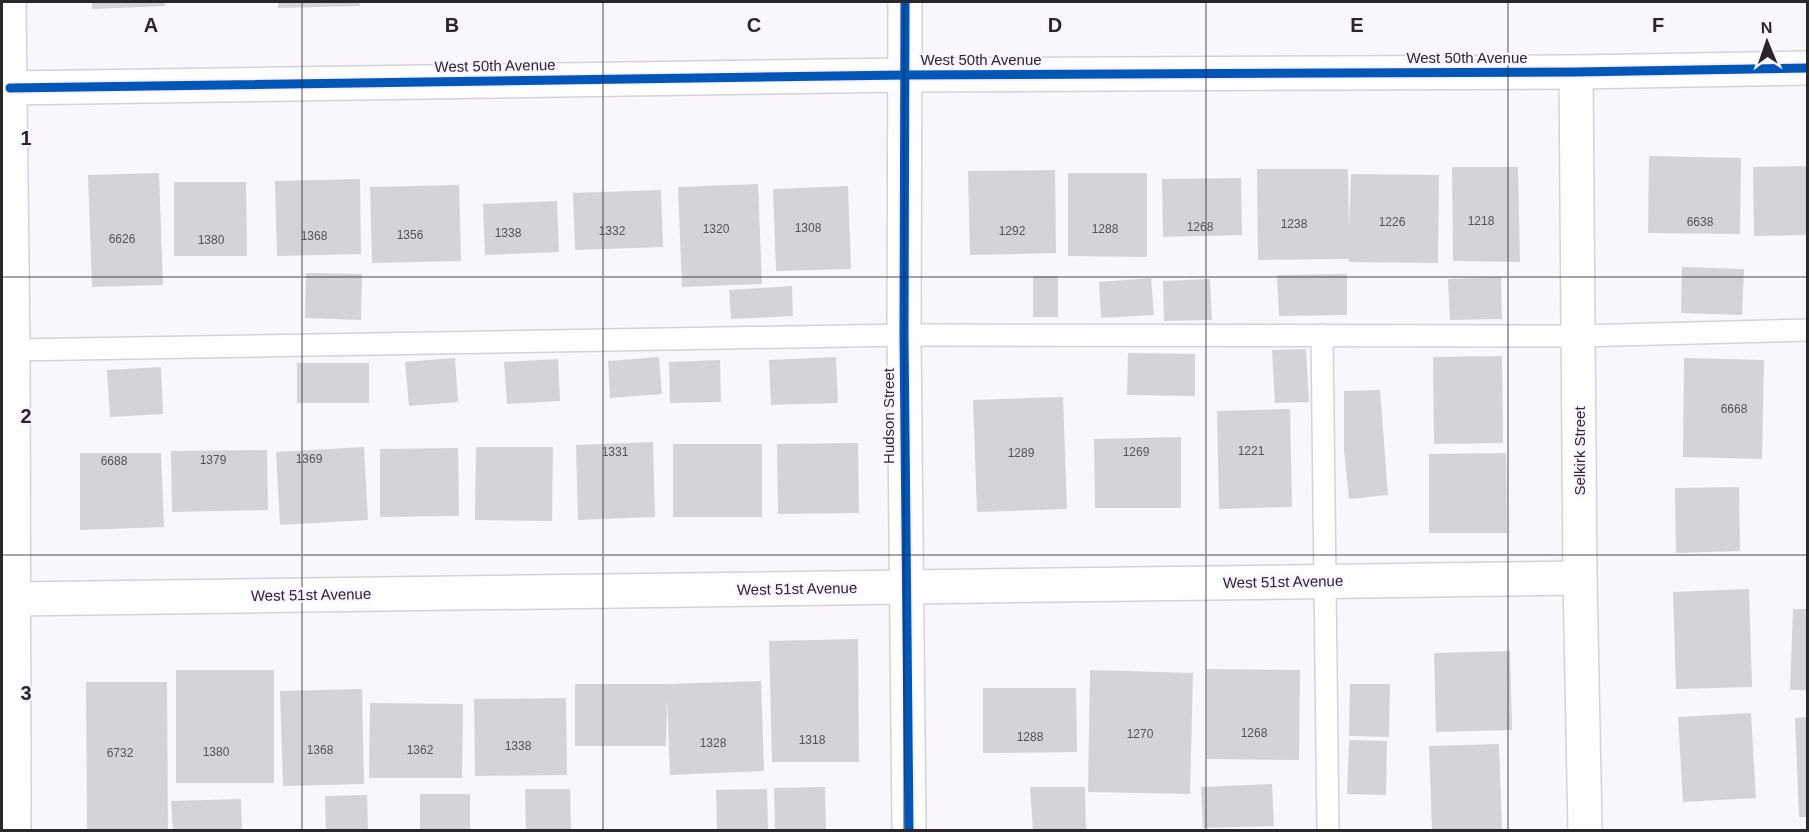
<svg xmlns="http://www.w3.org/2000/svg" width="1809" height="832" font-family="Arial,sans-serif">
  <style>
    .building { fill: #d6d3d8 }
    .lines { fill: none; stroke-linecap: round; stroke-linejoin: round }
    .lane-casing { stroke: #d5d2d7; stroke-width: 24 }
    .street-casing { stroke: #d5d2d7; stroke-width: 36 }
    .lane { stroke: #fefeff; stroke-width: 21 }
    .street { stroke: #fefeff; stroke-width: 33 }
    .cycleway-casing { stroke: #faf3ff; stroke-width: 13 }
    .cycleway { stroke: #0057b8; stroke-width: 9 }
    .grid { fill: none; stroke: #2a272c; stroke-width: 1.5; stroke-opacity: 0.55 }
    .labels { text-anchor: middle; stroke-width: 4.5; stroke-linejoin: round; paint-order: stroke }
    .number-label { font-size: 12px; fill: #555257 }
    .street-label { font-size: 15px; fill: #2a272c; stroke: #faf3ff }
    .grid-label { font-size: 20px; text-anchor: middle; font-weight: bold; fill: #2a272c; stroke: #faf3ff; stroke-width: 4.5; stroke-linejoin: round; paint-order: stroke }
  </style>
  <rect width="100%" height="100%" fill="#f9f6fc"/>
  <!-- building -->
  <g class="building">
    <path d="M 92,2 L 165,2 L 165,6 L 92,9 Z"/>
    <path d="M 278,2 L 359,2 L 360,6 L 278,8 Z"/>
    <path d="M 1649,156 L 1741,158 L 1740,234 L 1648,233 Z"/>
    <path d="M 1808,166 L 1808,235 L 1754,236 L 1753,167 Z"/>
    <path d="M 1452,167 L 1518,167 L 1520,262 L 1453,261 Z"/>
    <path d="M 1257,169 L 1348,169 L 1349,228 L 1351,174 L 1439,175 L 1438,263 L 1349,262 L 1349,259 L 1258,260 Z"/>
    <path d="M 1055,170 L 1056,253 L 970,255 L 968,171 Z"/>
    <path d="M 159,173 L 163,285 L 92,287 L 88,175 Z"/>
    <path d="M 1068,173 L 1147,173 L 1147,257 L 1068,256 Z"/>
    <path d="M 1241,178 L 1242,235 L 1163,237 L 1162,179 Z"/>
    <path d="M 360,179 L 361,254 L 277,256 L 275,181 Z"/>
    <path d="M 174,182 L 246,182 L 247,256 L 174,256 Z"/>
    <path d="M 758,184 L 762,284 L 682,287 L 678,187 Z"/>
    <path d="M 459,185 L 461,261 L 372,263 L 370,187 Z"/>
    <path d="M 848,186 L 851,269 L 776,271 L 773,189 Z"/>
    <path d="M 661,190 L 663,247 L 575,250 L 573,193 Z"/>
    <path d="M 557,201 L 559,252 L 485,255 L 483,204 Z"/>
    <path d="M 1682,267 L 1744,269 L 1742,315 L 1681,313 Z"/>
    <path d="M 306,273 L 362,274 L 361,320 L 305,318 Z"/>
    <path d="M 1347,274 L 1347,315 L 1279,316 L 1277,275 Z"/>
    <rect x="1033" y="276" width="25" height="41"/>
    <path d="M 1501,277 L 1502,319 L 1450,320 L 1448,279 Z"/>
    <path d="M 1151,278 L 1154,315 L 1101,318 L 1099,282 Z"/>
    <path d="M 1210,279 L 1212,320 L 1164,321 L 1163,281 Z"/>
    <path d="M 792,286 L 793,316 L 731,319 L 729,290 Z"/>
    <path d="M 1306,349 L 1309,402 L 1275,403 L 1272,350 Z"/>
    <path d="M 1128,353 L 1195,354 L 1195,396 L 1127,395 Z"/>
    <path d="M 1502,356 L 1503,443 L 1434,444 L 1433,357 Z"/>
    <path d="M 659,357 L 662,394 L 610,398 L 608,361 Z"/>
    <path d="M 836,357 L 838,403 L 771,405 L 769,360 Z"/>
    <path d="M 455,358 L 458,402 L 409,406 L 405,362 Z"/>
    <path d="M 1684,358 L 1764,360 L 1762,459 L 1683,457 Z"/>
    <path d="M 558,359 L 560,401 L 507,404 L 504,362 Z"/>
    <path d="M 720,360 L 721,402 L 670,403 L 669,362 Z"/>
    <rect x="297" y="363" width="72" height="40"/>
    <path d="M 161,367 L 163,414 L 110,417 L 107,370 Z"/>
    <path d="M 1380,390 L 1388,495 L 1349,499 L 1344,450 L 1344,391 Z"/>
    <path d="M 1063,397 L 1067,509 L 977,512 L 973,400 Z"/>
    <path d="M 1290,409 L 1292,507 L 1219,509 L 1217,411 Z"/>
    <path d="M 1181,437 L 1181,508 L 1095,508 L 1094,439 Z"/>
    <path d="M 653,442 L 655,517 L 578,520 L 576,445 Z"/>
    <path d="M 858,443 L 859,513 L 778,514 L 777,444 Z"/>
    <rect x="673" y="444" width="89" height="73"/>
    <path d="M 364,447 L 368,520 L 280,525 L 276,452 Z"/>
    <path d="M 476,447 L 553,447 L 552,521 L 475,520 Z"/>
    <path d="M 458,448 L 459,516 L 380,517 L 380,449 Z"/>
    <path d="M 267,450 L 268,510 L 172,512 L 171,451 Z"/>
    <path d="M 80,453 L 161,453 L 164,527 L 80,530 Z"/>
    <path d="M 1506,453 L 1507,533 L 1429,533 L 1429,454 Z"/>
    <path d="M 1739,487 L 1740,551 L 1676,553 L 1675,488 Z"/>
    <path d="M 1749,589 L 1752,687 L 1676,689 L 1673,592 Z"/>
    <path d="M 1793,609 L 1808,609 L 1808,690 L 1790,690 Z"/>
    <path d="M 858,639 L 859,762 L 772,762 L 769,641 Z"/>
    <path d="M 1510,651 L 1512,730 L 1436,732 L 1434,653 Z"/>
    <path d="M 1207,669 L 1300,670 L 1299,760 L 1207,759 Z"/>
    <rect x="176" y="670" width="98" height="113"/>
    <path d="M 1090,670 L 1193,673 L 1190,794 L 1088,792 Z"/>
    <path d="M 761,681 L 764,771 L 670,775 L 667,699 L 666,746 L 575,746 L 575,684 L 667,684 Z"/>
    <path d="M 86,682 L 167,682 L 168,830 L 87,830 Z"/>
    <path d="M 1350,684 L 1390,684 L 1389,737 L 1349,736 Z"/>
    <path d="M 983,688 L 1076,688 L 1077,752 L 983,753 Z"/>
    <path d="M 362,689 L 364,784 L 283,786 L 280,691 Z"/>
    <path d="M 566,698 L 567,775 L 475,776 L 474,699 Z"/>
    <path d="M 370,703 L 463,704 L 462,778 L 369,778 Z"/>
    <path d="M 1751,713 L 1756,798 L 1683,802 L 1678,717 Z"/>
    <path d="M 1808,717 L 1808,817 L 1799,817 L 1795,718 Z"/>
    <path d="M 1349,740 L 1387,741 L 1386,795 L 1347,794 Z"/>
    <path d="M 1499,744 L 1502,830 L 1432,830 L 1429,746 Z"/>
    <path d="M 1272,784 L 1274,826 L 1203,828 L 1201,787 Z"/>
    <path d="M 825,787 L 826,830 L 775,830 L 774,788 Z"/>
    <path d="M 1030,787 L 1085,787 L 1086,829 L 1033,830 Z"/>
    <path d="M 525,789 L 570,789 L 571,830 L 526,830 Z"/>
    <path d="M 767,789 L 768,830 L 717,830 L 716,790 Z"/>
    <rect x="420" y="794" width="50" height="36"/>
    <path d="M 367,795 L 368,830 L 326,830 L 325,796 Z"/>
    <path d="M 241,799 L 242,830 L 173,830 L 171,801 Z"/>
  </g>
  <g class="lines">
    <defs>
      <g id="lane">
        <path d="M 1322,335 L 1328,830"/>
        <path d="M 13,350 L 904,335 L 1579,336 L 1808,330"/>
      </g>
      <g id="street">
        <path d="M 9,2 L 13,350 L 14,830"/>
        <path d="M 905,2 L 904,335 L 909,830"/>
        <path d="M 1576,72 L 1580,578 L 1585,830"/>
        <path d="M 10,88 L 905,75 L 1576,72 L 1808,68"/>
        <path d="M 14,599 L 1580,578"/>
      </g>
    </defs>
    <!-- lane casing -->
    <use href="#lane" class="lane-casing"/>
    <!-- street casing -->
    <use href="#street" class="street-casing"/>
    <!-- lane -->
    <use href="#lane" class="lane"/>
    <!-- street -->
    <use href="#street" class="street"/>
    <defs>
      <g id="cycleway">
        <path d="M 905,2 L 904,335 L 909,830"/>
        <path d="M 10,88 L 905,75 L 1576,72 L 1808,68"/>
      </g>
    </defs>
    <!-- cycleway casing -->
    <use href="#cycleway" class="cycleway-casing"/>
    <!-- cycleway -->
    <use href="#cycleway" class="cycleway"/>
  </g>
  <!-- grid -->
  <path class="grid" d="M 302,2 L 302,830M 603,2 L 603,830M 904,2 L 904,830M 1206,2 L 1206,830M 1508,2 L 1508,830M 2,277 L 1808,277M 2,555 L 1808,555"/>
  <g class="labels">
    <!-- number labels -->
    <g class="number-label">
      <text x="1481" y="225">1218</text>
      <text x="1392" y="226">1226</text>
      <text x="1700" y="226">6638</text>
      <text x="1294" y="228">1238</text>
      <text x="1200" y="231">1268</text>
      <text x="808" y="232">1308</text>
      <text x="716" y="233">1320</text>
      <text x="1105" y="233">1288</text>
      <text x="612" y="235">1332</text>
      <text x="1012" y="235">1292</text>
      <text x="508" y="237">1338</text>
      <text x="410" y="239">1356</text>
      <text x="314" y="240">1368</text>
      <text x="122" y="243">6626</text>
      <text x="211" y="244">1380</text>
      <text x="1734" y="413">6668</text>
      <text x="1251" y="455">1221</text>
      <text x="615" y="456">1331</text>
      <text x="1136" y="456">1269</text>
      <text x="1021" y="457">1289</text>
      <text x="309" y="463">1369</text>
      <text x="213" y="464">1379</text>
      <text x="114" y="465">6688</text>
      <text x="1254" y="737">1268</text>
      <text x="1140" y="738">1270</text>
      <text x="1030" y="741">1288</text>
      <text x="812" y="744">1318</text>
      <text x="713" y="747">1328</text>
      <text x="518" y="750">1338</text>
      <text x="320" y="754">1368</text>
      <text x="420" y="754">1362</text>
      <text x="216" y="756">1380</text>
      <text x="120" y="757">6732</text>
    </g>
    <!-- street labels -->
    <g class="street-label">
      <text x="1467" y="63">West 50th Avenue</text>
      <text x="981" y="65">West 50th Avenue</text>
      <text transform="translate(495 66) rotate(-1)" y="5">West 50th Avenue</text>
      <text transform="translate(889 416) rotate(-90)" y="5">Hudson Street</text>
      <text transform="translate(1580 451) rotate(-90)" y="5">Selkirk Street</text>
      <text transform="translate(1283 582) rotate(-1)" y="5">West 51st Avenue</text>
      <text transform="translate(797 589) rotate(-1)" y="5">West 51st Avenue</text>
      <text transform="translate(311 595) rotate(-1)" y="5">West 51st Avenue</text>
    </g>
  </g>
  <g class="grid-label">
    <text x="151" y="32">A</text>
    <text x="452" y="32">B</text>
    <text x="754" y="32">C</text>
    <text x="1055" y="32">D</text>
    <text x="1357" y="32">E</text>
    <text x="1658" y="32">F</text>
    <text x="26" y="145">1</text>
    <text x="26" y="423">2</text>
    <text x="26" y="700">3</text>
  </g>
  <!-- border -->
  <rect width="1809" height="832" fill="none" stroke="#2a272c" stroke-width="6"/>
  <!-- north arrow -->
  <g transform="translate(1767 42) rotate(358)" stroke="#faf3ff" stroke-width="4.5" paint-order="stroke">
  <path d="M0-4.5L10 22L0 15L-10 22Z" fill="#2a272c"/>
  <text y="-9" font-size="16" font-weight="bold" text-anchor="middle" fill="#2a272c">N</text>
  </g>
</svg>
